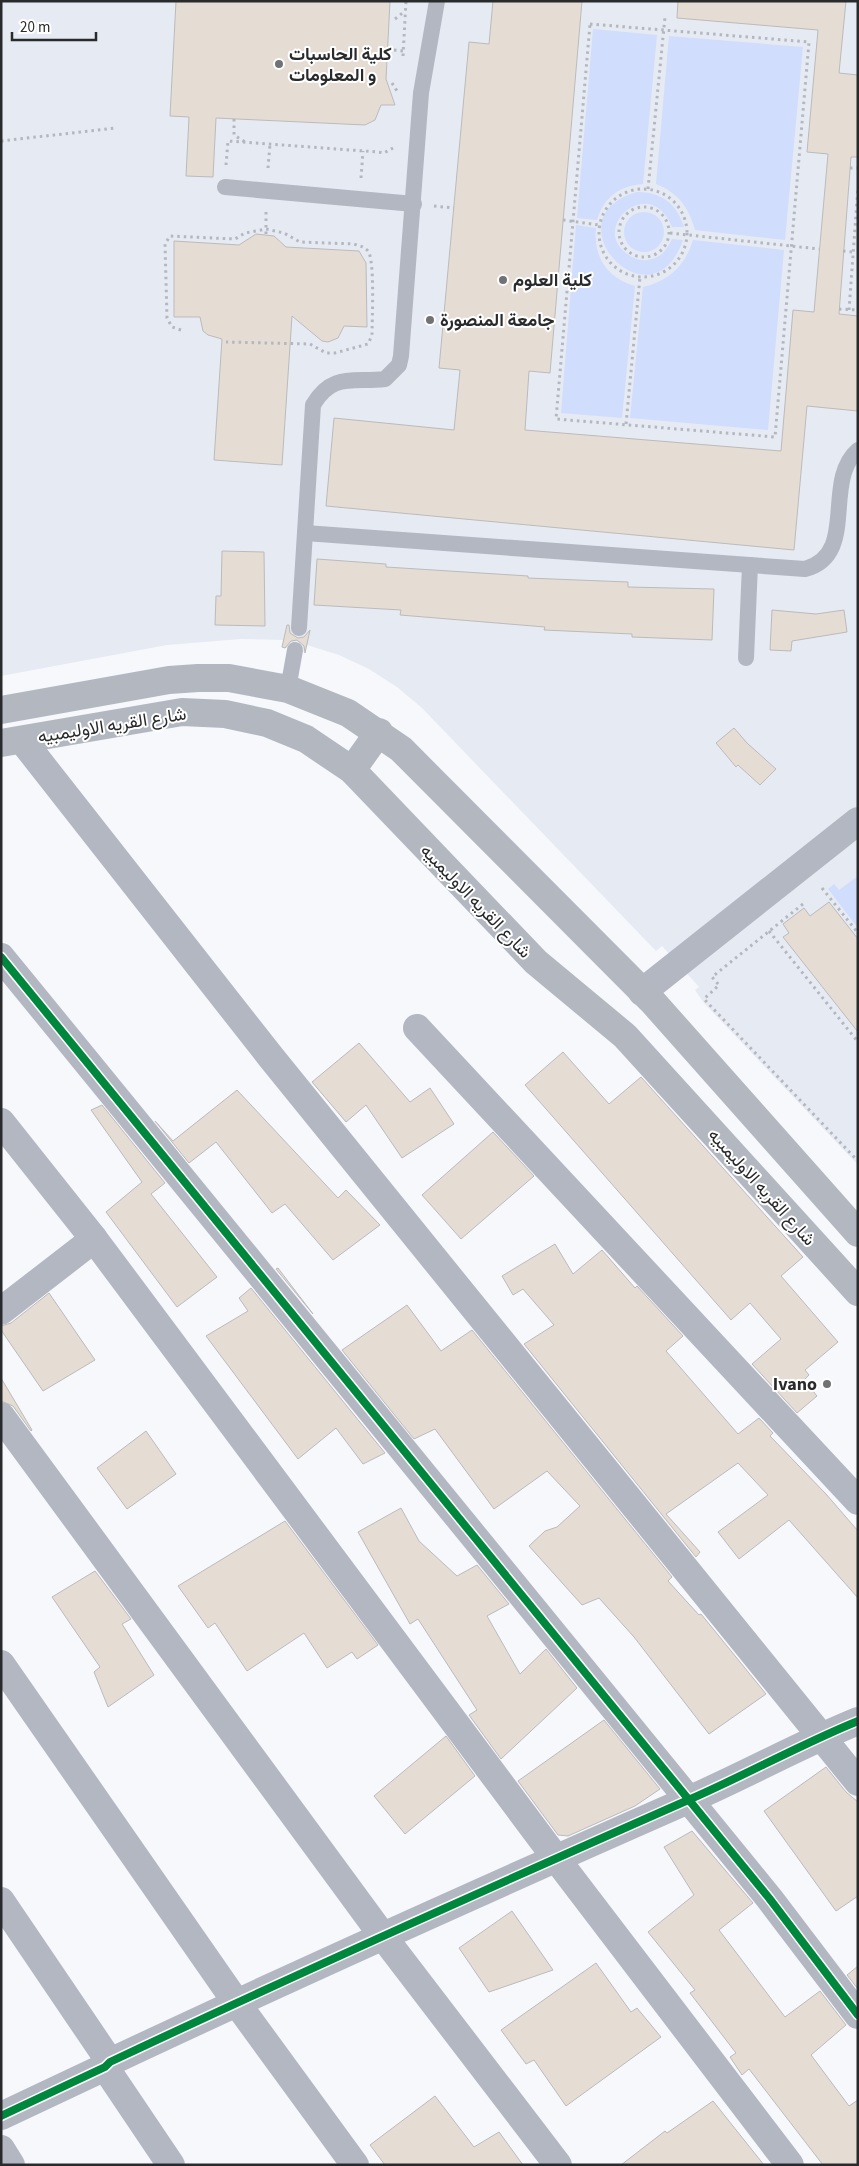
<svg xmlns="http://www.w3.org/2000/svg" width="859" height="2166" font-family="'Source Sans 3',Vazirmatn,sans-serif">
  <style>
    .built { fill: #e6eaf3 }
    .green { fill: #d0ddfd }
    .building { fill: #e5dcd4; stroke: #bbbbbc }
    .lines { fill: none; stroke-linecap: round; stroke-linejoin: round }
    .path { stroke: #b5b7bf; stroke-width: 3; stroke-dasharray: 2.5 4; stroke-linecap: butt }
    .service { stroke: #b3b7c1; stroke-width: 16 }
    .minor { stroke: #b3b7c1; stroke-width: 28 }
    .secondary { stroke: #b2b7c0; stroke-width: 28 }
    .cycleway-casing { stroke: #fff; stroke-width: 11 }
    .cycleway { stroke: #00873e; stroke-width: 8 }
    .poi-dot { fill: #717275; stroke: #fff; stroke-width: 2 }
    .labels { text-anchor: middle; stroke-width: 4; stroke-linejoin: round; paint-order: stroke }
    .poi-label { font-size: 18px; font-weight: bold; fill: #292a2c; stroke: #fff; text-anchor: start }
    .street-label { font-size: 18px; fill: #292a2c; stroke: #fff }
  </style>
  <rect width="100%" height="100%" fill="#f6f8fc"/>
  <!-- built -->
  <path class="built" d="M 1,1 L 858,1 L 858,1165 L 704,1003 L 695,990 L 699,987 L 662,946 L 656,951 L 422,708 L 397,687 L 369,669 L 339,655 L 307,645 L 305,652 L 282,647 L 283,640 L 241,639 L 167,645 L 1,676 Z"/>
  <!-- green -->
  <g class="green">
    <path d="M 593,29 L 657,35 L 643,184 C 619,186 604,197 597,220 L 577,218 Z"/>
    <path d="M 669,36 L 803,47 L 785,240 L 695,230 C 689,207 678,193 656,184 Z"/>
    <path d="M 637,192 C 662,192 677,204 684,227 L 672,227 C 651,173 590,226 626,253 C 632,258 639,261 647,260 C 660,259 667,250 672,239 L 683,240 C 651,331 547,217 637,192 Z"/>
    <circle cx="644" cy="232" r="20"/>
    <path d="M 576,225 L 596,228 C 593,257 607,278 635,286 L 622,418 L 561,413 Z"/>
    <path d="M 693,240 L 784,250 L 768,430 L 630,418 L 643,287 C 669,281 685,266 693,240 Z"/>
    <path d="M 858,876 L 858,928 L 828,889 L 834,884 L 839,890 Z"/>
  </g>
  <!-- building -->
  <g class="building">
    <path d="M 176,1 L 390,1 L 386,79 L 395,105 L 381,105 L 375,120 L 365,125 L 216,118 L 213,177 L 186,176 L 189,117 L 170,116 Z"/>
    <path d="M 493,1 L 582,1 L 550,373 L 529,371 L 525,430 L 781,451 L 793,310 L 814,312 L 828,154 L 807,152 L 818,30 L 677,18 L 678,1 L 846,1 L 839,73 L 858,75 L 858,157 L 851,157 L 839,314 L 858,316 L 858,411 L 807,406 L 794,550 L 326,506 L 334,418 L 454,430 L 460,370 L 439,368 L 469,42 L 489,44 Z"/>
    <path d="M 256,234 L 274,236 L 286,247 L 359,251 L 366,263 L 367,327 L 344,326 L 338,338 L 328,342 L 322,341 L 292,316 L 282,465 L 214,460 L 222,339 L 208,335 L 203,331 L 200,317 L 174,317 L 174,241 L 239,245 Z"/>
    <path d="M 222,551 L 264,552 L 265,626 L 215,625 L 216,596 L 221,596 Z"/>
    <path d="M 317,559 L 386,564 L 386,567 L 528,576 L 528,578 L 628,582 L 628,587 L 714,589 L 712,640 L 632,637 L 632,634 L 544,630 L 545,627 L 400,615 L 401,610 L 314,605 Z"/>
    <path d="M 772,610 L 816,614 L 844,610 L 847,632 L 792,641 L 791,651 L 770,650 Z"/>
    <path d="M 287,625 L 289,625 L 290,633 L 298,638 L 304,637 L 310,630 L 305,653 L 304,646 L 297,640 L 291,641 L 285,648 L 282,647 Z"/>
    <path d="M 734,728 L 747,743 L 776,769 L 760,785 L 738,765 L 736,767 L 716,743 Z"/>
    <path d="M 829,902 L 858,939 L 858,1032 L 783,937 L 789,933 L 783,924 L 804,908 L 810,916 Z"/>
    <path d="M 359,1043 L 410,1102 L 430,1088 L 454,1124 L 402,1158 L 366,1105 L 346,1122 L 312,1082 Z"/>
    <path d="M 563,1052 L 609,1104 L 641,1077 L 803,1257 L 781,1276 L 838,1342 L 805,1370 L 809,1375 L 804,1380 L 817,1396 L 797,1413 L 752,1364 L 781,1339 L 750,1303 L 731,1320 L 525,1085 Z"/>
    <path d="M 237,1090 L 338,1198 L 346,1190 L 380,1225 L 333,1260 L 285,1204 L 272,1213 L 216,1142 L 189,1163 L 155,1121 L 173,1141 Z"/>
    <path d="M 102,1105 L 165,1183 L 151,1194 L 217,1277 L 177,1307 L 106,1212 L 142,1182 L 91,1110 Z"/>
    <path d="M 493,1132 L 534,1176 L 461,1239 L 422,1195 Z"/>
    <path d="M 555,1244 L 573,1274 L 602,1250 L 635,1288 L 637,1286 L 683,1336 L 666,1351 L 738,1434 L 759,1418 L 773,1433 L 770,1436 L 826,1494 L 858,1531 L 858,1598 L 789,1520 L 739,1559 L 718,1532 L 768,1495 L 738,1463 L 666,1514 L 700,1552 L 696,1557 L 524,1344 L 554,1325 L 523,1289 L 513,1295 L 502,1276 Z"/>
    <path d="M 278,1268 L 313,1314 L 276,1269 Z"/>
    <path d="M 251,1288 L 385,1453 L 363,1464 L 336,1428 L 298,1459 L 206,1336 L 248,1311 L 239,1298 Z"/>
    <path d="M 49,1293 L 95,1360 L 43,1391 L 1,1330 L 1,1326 L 11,1323 Z"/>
    <path d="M 407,1305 L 441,1351 L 472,1330 L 672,1577 L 668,1581 L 699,1615 L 701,1614 L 766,1694 L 709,1734 L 634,1637 L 599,1598 L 582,1605 L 529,1546 L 545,1531 L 557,1527 L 580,1506 L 547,1471 L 494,1509 L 435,1429 L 414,1439 L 342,1350 Z"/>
    <path d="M 1,1378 L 32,1430 L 31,1431 L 13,1406 L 1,1401 Z"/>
    <path d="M 146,1431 L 176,1474 L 127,1509 L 97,1468 Z"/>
    <path d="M 401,1508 L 419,1541 L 457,1576 L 477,1565 L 509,1604 L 487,1616 L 520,1674 L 546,1649 L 577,1688 L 501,1759 L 469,1715 L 477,1710 L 418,1619 L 410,1624 L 358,1532 Z"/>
    <path d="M 285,1521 L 378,1645 L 357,1659 L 352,1652 L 327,1668 L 304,1633 L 247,1671 L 215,1623 L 208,1628 L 178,1586 Z"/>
    <path d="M 95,1571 L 131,1619 L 122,1624 L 154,1675 L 108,1707 L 94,1672 L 100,1667 L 52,1597 Z"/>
    <path d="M 604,1720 L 660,1789 L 635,1806 L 568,1836 L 558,1835 L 518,1781 Z"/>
    <path d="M 446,1736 L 475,1776 L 405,1834 L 374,1796 Z"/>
    <path d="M 826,1767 L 846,1792 L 858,1802 L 858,1896 L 836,1911 L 764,1811 Z"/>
    <path d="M 692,1831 L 753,1903 L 719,1930 L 785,2017 L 820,1991 L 846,2025 L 811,2055 L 849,2106 L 858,2100 L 858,2165 L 823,2165 L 749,2069 L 742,2075 L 730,2057 L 736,2053 L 690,1993 L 695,1990 L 648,1932 L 694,1895 L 664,1847 Z"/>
    <path d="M 512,1911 L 553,1970 L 489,1992 L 459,1948 Z"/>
    <path d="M 596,1963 L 631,2012 L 637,2008 L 661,2037 L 566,2106 L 534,2060 L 526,2064 L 501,2030 Z"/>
    <path d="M 858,1966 L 858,1989 L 847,1975 Z"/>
    <path d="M 435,2096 L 474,2147 L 499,2132 L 523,2165 L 385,2165 L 370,2145 Z"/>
    <path d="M 713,2101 L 764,2165 L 621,2165 L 665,2131 L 667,2133 Z"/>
  </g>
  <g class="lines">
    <!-- path -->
    <g class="path">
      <path d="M 395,19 L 405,11"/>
      <path d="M 590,24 L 809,42 L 775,437 L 556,419 Z"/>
      <path d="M 394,50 L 403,51"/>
      <path d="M 403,56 L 406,1"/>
      <path d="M 392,83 L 397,91"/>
      <path d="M 234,119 L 234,135 L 245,142"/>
      <path d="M 1,141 L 116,128"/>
      <path d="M 226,165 L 228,141 L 378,152 L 384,153 L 393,148"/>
      <path d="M 268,168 L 270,144"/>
      <path d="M 850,168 L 858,168"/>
      <path d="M 361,178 L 363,151"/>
      <circle cx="643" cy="233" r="44"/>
      <path d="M 648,189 L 665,17"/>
      <path d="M 434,206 L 454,208"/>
      <circle cx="644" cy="232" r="25"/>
      <path d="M 563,220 L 599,225"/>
      <path d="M 670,233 L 819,249"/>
      <path d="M 266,234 L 266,212"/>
      <path d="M 843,251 L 853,252"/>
      <path d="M 839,309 L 858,310"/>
      <path d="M 849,310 L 858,187"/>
      <path d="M 181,330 L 172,327 L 167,318 L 165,244 L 170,236 L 235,239 L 245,233 L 266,229 L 284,233 L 300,242 L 354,244 C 359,246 364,246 368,251 C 375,260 372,320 372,335 L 368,344 L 335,353 L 326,353 L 310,344 L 226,342"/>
      <path d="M 626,424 L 640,277"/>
      <path d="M 822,888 L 858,933"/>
      <path d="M 803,904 L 712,977 L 719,985 L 704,999 L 856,1159"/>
      <path d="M 769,931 L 858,1042"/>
    </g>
    <!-- service -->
    <g class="service">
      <path d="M 225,187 L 414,204"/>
      <path d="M 305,533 L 805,569 C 859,555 822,481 858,450"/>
      <path d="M 299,628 L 313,405 C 332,372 354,383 385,379 L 399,365 L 401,356 L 421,93 L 437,1"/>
      <path d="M 746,658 L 750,565"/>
      <path d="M 288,689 L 295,650"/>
    </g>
    <!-- minor -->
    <g class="minor">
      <path d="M 22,740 L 270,1056 L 858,1782"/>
      <path d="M 1,957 L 769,1898 L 858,2015"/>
      <path d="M 642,992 L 858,821"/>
      <path d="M 417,1028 L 858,1501"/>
      <path d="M 1,1122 L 94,1239 L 555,1857 L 790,2165"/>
      <path d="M 1,1311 L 94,1239"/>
      <path d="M 1,1416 L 382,1935 L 558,2165"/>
      <path d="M 1,1664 L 236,2002 L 355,2165"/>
      <path d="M 1,1901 L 110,2062"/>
      <path d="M 105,2067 L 171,2165"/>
      <path d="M 1,2116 L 105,2067 L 110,2062 C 301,1972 493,1886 686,1801 C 744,1776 799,1745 858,1721"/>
      <path d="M 1,2149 L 11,2165"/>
    </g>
    <!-- secondary -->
    <g class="secondary">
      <path d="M 1,710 L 169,680 L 198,678 L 229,678 L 288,689 L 348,713 L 401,749 L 652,1001 L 858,1233"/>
      <path d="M 1,743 L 182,712 L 225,714 L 267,723 L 306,739 L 352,770 L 536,962 L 625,1036 L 858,1292"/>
      <path d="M 352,770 L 379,732"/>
    </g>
    <defs>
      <g id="cycleway">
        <path d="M 1,957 L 769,1898 L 858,2015"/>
        <path d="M 1,2116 L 105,2067 L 110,2062 C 301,1972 493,1886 686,1801 C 744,1776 799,1745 858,1721"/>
      </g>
    </defs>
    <!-- cycleway casing -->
    <use href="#cycleway" class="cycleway-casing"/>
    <!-- cycleway -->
    <use href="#cycleway" class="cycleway"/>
  </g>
  <!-- markers -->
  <g class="poi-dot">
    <circle cx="279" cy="64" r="5"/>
    <circle cx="503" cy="280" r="5"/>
    <circle cx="430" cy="320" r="5"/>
    <circle cx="827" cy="1384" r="5"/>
  </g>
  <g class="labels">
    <!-- poi labels -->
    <g class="poi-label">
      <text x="289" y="60">كلية الحاسبات<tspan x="289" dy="21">و المعلومات</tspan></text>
      <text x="513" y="286">كلية العلوم</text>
      <text x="440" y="326">جامعة المنصورة</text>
      <text x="817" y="1390" text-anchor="end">Ivano</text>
    </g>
    <!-- street labels -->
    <g class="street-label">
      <text transform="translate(112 725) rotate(-9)" y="6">شارع القريه الاوليمبيه</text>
      <text transform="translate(476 901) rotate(46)" y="6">شارع القريه الاوليمبيه</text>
      <text transform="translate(762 1187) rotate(48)" y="6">شارع القريه الاوليمبيه</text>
    </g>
  </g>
  <!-- border -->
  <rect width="859" height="2166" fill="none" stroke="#292a2c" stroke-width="5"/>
  <!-- scale -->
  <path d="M12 32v8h84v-8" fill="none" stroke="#292a2c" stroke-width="2.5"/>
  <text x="20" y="32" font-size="15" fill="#292a2c" stroke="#ffffff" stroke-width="4" paint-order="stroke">20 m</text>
</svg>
